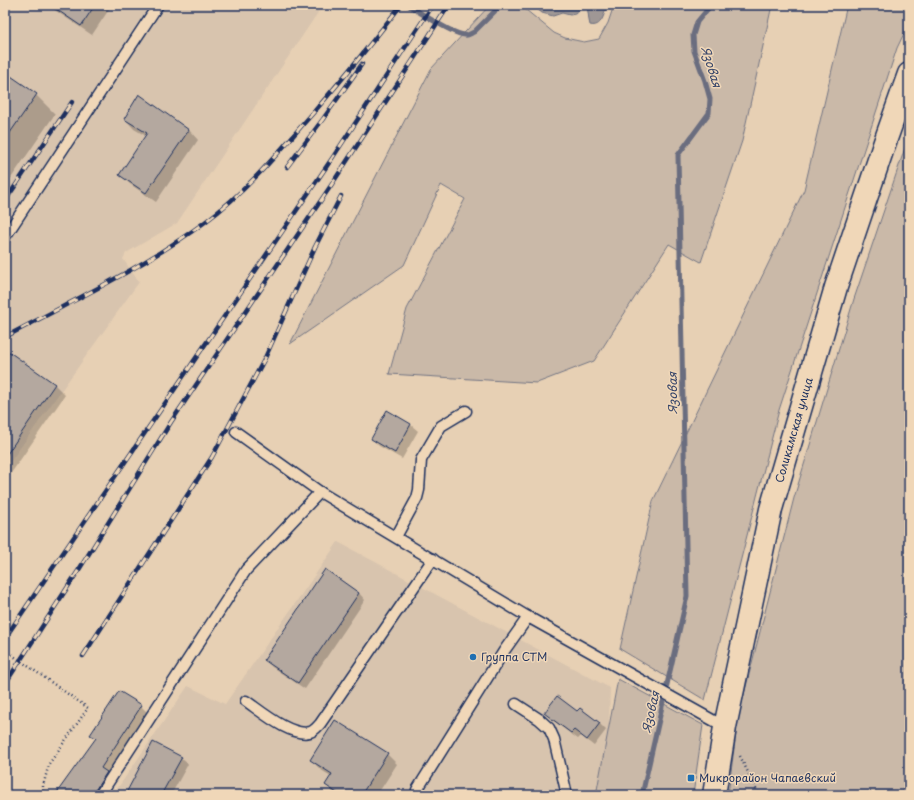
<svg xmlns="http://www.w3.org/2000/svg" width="914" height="800" font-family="'Playpen Sans',sans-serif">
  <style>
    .built { fill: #d8c4ae }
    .green { fill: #cab9a8; stroke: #727483 }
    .water { fill: #9f9795; stroke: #6a6d7f }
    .shadow { fill: #0003 }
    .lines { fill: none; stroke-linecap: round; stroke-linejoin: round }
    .stream { stroke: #6a6d7f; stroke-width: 5 }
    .building { fill: #b4a89f; stroke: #1b2f5e }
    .service-casing { stroke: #1b2f5e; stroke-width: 13 }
    .primary-casing { stroke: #1b2f5e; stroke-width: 25 }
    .path { stroke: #1b2f5e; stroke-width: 2.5; stroke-dasharray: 1 3; stroke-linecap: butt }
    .service { stroke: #f0d7b8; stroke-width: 10 }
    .primary { stroke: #f0d7b8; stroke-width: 22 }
    .rail-casing { stroke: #1b2f5e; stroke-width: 4.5 }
    .rail { stroke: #f0d7b8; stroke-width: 3; stroke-dasharray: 9; stroke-linecap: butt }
    .path-bridge { stroke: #1b2f5e; stroke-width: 2.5; stroke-dasharray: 1 3; stroke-linecap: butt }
    .poi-dot { fill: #1f6fb2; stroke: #f0d7b8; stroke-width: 1.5 }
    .labels { text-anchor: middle; stroke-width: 3; stroke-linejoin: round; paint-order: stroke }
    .street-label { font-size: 11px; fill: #1b2f5e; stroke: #f0d7b8 }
    .poi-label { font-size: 11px; fill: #1b2f5e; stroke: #f0d7b8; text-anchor: start }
    .water-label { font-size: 12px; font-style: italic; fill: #354469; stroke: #f0d7b8 }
  </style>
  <rect width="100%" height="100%" fill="#e7d0b4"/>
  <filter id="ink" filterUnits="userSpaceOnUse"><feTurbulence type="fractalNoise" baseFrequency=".025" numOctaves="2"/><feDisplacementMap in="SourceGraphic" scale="8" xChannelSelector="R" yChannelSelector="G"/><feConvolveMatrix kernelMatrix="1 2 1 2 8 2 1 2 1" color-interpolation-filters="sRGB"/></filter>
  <g filter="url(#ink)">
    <!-- built -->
    <g class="built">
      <path d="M 5,5 L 323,5 L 177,223 L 126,253 L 123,259 L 139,282 L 5,469 Z"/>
      <path d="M 338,542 L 610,688 L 607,795 L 113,795 L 188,686 L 225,704 Z"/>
    </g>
    <!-- green -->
    <g class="green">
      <path d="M 490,5 L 520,5 L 554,33 L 565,38 L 584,42 L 599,39 L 608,23 L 614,5 L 772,5 L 742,141 L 701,262 L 669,244 L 594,361 L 537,383 L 389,374 L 407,309 L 465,199 L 441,185 L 404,265 L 290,344 L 431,69 Z"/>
      <path d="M 847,5 L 909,5 L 909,23 L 897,48 L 779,410 L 705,700 L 620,649 L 653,501 L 804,190 Z"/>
      <path d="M 909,136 L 909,795 L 728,795 L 738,718 L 794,498 L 854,299 Z"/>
      <path d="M 618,679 L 703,725 L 693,795 L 596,795 Z"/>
    </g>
    <!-- water -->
    <path class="water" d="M 532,5 L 607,5 C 604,14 602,28 590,25 C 588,19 589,11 586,5 L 575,14 L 570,15 L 562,13 L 553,16 L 542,13 Z"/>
    <!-- shadow -->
    <g class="shadow">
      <path d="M 47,5 L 112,5 L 92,35 Z"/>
      <path d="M 5,73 L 36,95 L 55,114 L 5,187 Z"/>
      <path d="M 125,119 L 189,130 L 198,140 L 156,202 L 130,184 L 120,175 L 146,136 L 134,129 Z"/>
      <path d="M 5,350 L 55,385 L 65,395 L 5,482 Z"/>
      <path d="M 387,411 L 411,425 L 418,431 L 402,459 L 379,446 L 372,439 Z"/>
      <path d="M 326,571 L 359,593 L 365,600 L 305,689 L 272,667 L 265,660 Z"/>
      <path d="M 141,706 L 147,712 L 107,774 L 112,779 L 102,795 L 56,795 L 96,739 L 92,734 Z"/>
      <path d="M 546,713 L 599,723 L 606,730 L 594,746 L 581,736 L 578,739 L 552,720 Z"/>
      <path d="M 387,754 L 397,764 L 377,795 L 336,795 L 326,785 L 331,776 L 321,770 L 311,760 Z"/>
      <path d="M 181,758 L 188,764 L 171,795 L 126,795 Z"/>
    </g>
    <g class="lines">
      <!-- stream -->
      <g class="stream">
        <path d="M 408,5 C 419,12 454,35 465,35 C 468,36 471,33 474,32 L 501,5"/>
        <path d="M 642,795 L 687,596 L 678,155 L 709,113 L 710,99 L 705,81 L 694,51 L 693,35 L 697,22 L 711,5"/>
      </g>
    </g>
    <!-- building -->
    <g class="building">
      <path d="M 50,5 L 95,5 L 81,26 Z"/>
      <path d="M 5,72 L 37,94 L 5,140 Z"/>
      <path d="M 139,94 L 189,130 L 146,193 L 119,175 L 147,133 L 124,119 Z"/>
      <path d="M 5,349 L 55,384 L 5,457 Z"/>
      <path d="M 387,410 L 411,424 L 395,453 L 371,439 Z"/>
      <path d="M 325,569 L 359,593 L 298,683 L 264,660 Z"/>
      <path d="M 119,691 L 142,705 L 101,768 L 107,772 L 92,795 L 55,795 L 96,738 L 90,735 Z"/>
      <path d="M 557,696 L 577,711 L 580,708 L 600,723 L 587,740 L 574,730 L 571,733 L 544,713 Z"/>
      <path d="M 335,720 L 388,753 L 361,795 L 340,795 L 325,785 L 332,774 L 310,760 Z"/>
      <path d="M 153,742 L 182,757 L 161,795 L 125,795 Z"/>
    </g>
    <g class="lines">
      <defs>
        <g id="service">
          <path d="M 5,237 L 158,5"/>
          <path d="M 236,432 L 320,492 L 528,617 L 725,727"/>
          <path d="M 396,537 L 417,498 L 419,490 L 421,460 L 441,426 L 466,411"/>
          <path d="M 246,701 C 262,712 291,737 310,732 C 314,731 317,727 320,724 L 433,559"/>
          <path d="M 516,704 L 539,719 L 549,728 L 554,739 L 567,795"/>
          <path d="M 100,795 L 246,570 L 320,492"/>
          <path d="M 420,795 L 417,790 L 504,651 L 528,617"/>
        </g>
        <path id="primary" d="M 714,795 L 725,727 L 771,509 L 836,287 L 887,136 L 909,74"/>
      </defs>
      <!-- service casing -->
      <use href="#service" class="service-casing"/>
      <!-- primary casing -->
      <use href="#primary" class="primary-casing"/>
      <!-- path -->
      <g class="path">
        <path d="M 5,661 L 10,653"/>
        <path d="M 740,756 L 759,795"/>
        <path d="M 43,795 L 43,786 L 49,764 L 88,708"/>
      </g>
      <!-- service -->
      <use href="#service" class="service"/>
      <!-- primary -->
      <use href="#primary" class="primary"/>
      <defs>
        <g id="rail">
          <path d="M 287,167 L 323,119 L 362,64"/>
          <path d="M 5,201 L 72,102"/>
          <path d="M 5,337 C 72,301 143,268 205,222 C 243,194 274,158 305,122 C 339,84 370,45 401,5"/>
          <path d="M 5,638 L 333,157 L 433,5"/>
          <path d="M 83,656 L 212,457 L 265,358 L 315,247 L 341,196"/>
          <path d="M 5,684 L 80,568 L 171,422 L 330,187 L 449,5"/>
        </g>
      </defs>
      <!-- rail casing -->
      <use href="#rail" class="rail-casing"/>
      <!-- rail -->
      <use href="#rail" class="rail"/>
      <!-- path-bridge -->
      <path class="path-bridge" d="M 5,650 L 88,708"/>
    </g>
  </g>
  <!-- markers -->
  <g class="poi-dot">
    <circle cx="473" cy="657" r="4"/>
    <rect x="687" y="774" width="8" height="8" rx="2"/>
  </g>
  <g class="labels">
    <!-- street labels -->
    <g class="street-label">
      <text transform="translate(794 430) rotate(-74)" y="4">Соликамская улица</text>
    </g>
    <!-- poi labels -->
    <g class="poi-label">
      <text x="481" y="661">Группа СТМ</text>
      <text x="699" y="782">Микрорайон Чапаевский</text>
    </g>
    <!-- water labels -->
    <g class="water-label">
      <text transform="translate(711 67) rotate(73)" y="4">Язовая</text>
      <text transform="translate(673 393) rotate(-91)" y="4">Язовая</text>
      <text transform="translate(651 712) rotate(-77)" y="4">Язовая</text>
    </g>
  </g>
  <!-- margin -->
  <rect width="914" height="800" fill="none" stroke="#f0d7b8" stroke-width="20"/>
  <rect x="10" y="10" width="894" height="780" fill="none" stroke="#1b2f5e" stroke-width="1.5" filter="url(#ink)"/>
</svg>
